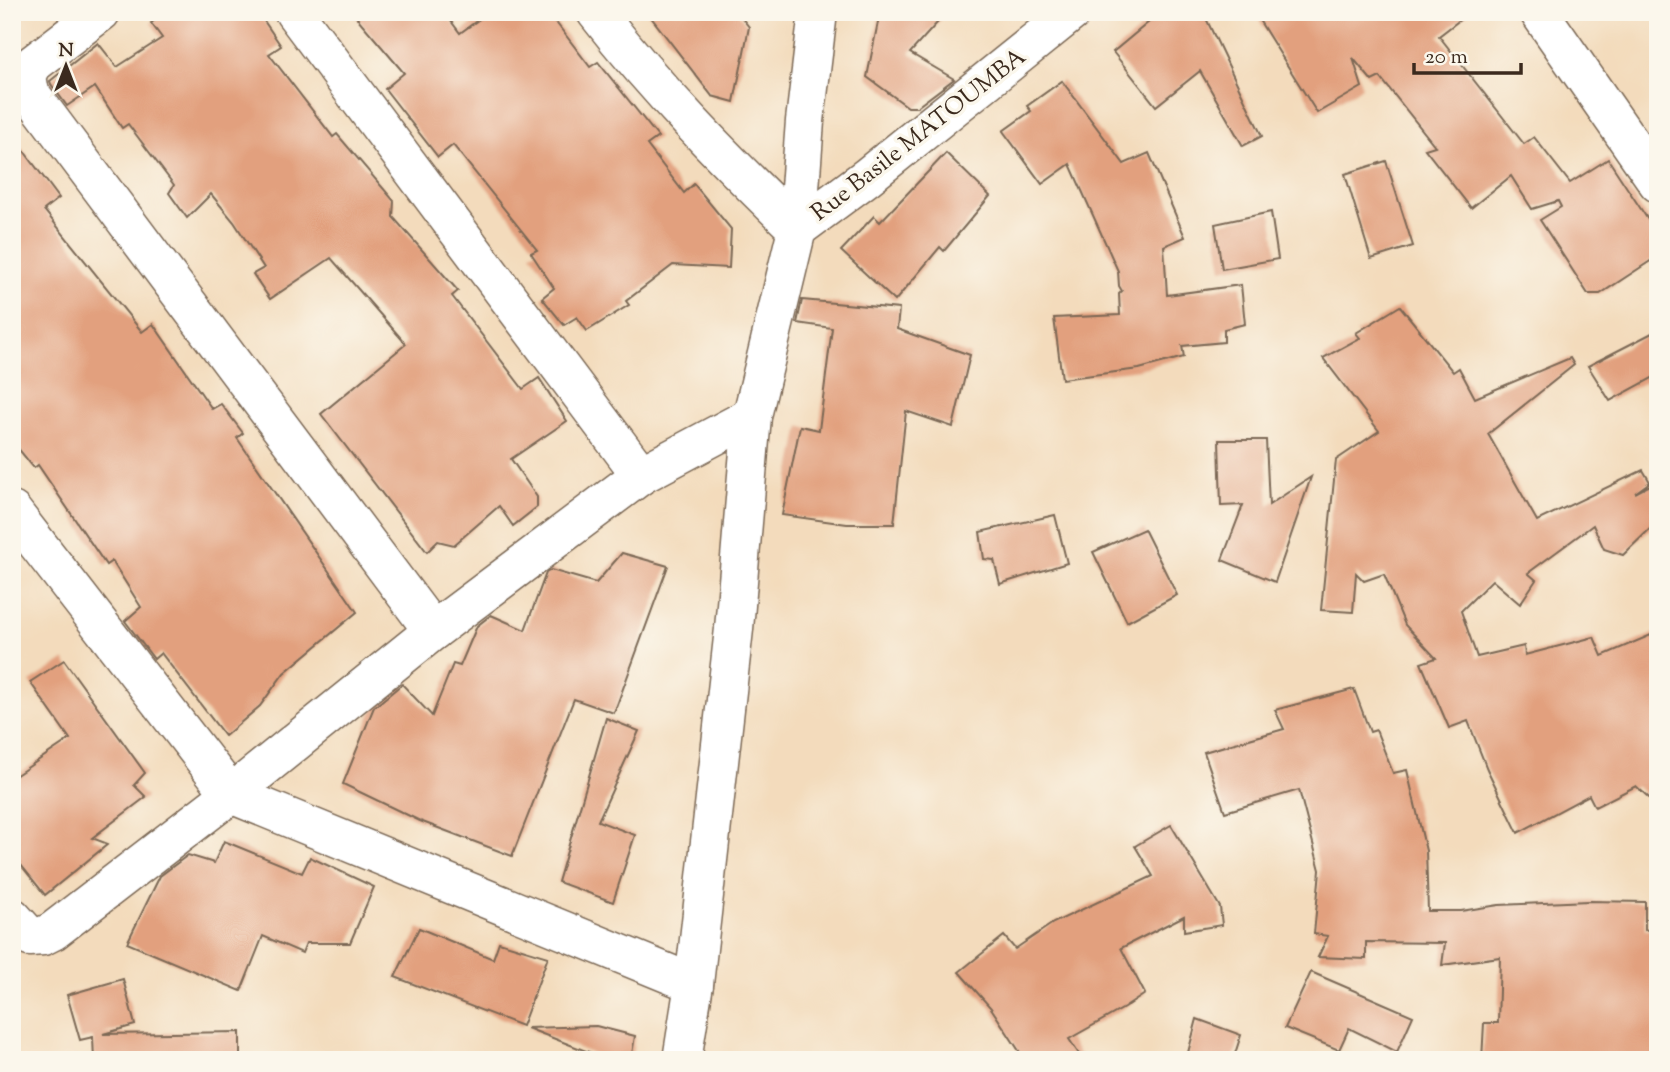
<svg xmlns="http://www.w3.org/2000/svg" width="1670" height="1072" font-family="'Sorts Mill Goudy',serif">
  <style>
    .building { fill: #e2a07e }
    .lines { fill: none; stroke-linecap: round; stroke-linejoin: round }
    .minor-casing { stroke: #7b6855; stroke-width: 41 }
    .tertiary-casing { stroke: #7b6855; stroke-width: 41 }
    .minor { stroke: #fff; stroke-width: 38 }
    .tertiary { stroke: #fff; stroke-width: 38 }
    .labels { text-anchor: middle; stroke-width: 7; stroke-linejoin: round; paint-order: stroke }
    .street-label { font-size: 24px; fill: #3b2a1e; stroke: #fbf7ec }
  </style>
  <rect width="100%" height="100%" fill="#fbf7ec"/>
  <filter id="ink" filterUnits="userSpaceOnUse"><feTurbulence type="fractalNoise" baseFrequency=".0143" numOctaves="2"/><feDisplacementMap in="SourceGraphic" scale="14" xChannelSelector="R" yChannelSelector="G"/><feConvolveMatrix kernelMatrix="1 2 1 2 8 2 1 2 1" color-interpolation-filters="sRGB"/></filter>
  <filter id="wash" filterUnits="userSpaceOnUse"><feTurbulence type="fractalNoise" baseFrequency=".00686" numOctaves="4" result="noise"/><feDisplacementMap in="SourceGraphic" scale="28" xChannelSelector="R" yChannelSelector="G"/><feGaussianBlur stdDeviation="1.57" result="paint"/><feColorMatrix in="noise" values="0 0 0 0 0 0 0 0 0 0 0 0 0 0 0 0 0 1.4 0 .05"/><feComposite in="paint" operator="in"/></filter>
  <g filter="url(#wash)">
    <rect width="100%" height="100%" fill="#f3dbbc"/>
    <g id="blocks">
      <!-- building -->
      <g class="building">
        <path d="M 167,12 L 258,12 L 281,46 L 269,54 L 333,137 L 337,134 L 394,201 L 393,217 L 458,291 L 452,296 L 523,389 L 539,378 L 567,421 L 511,459 L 537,497 L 537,507 L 513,526 L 499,506 L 454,545 L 438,541 L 427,552 L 321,414 L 406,344 L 331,258 L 270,299 L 253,274 L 264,268 L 234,222 L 211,194 L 187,218 L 169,193 L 174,185 L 128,124 L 122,128 L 95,87 L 67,106 L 51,84 L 50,81 L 98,43 L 117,67 L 162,38 L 151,23 Z"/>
        <path d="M 352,12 L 444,12 L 460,33 L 489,12 L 548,12 L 590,67 L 598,62 L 658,137 L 647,145 L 684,193 L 694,184 L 731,229 L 729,268 L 673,265 L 626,301 L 629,305 L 587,331 L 577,317 L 564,325 L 542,298 L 554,288 L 531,253 L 537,250 L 453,145 L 438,157 L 385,89 L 404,73 Z"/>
        <path d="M 647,12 L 737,12 L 749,27 L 734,102 L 712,96 Z"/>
        <path d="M 880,12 L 947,12 L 910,53 L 954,79 L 917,107 L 908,107 L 867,77 Z"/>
        <path d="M 1161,12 L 1203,12 L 1262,136 L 1243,146 L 1200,71 L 1156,106 L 1121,62 L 1113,52 Z"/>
        <path d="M 1254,12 L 1470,12 L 1439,36 L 1524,144 L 1534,137 L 1570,183 L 1608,159 L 1658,235 L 1658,256 L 1600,294 L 1588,294 L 1540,220 L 1561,207 L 1558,201 L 1532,209 L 1511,176 L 1471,208 L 1425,149 L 1435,146 L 1380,77 L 1372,81 L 1353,58 L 1362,87 L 1317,113 Z"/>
        <path d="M 1062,81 L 1124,164 L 1149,153 L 1185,237 L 1164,246 L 1167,295 L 1241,285 L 1245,324 L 1224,329 L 1224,342 L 1182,346 L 1184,357 L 1139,369 L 1062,379 L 1054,318 L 1120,315 L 1119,294 L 1122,291 L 1119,286 L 1118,271 L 1070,164 L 1042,184 L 1003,131 L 1031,111 L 1027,106 Z"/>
        <path d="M 12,135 L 59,198 L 44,210 L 142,332 L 153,324 L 212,409 L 221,404 L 243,433 L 237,438 L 357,612 L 284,673 L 260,706 L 225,736 L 161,653 L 154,659 L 125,621 L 141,607 L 112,561 L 106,565 L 38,465 L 34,468 L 12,441 Z"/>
        <path d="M 946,153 L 990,196 L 944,251 L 940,247 L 895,301 L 841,251 L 874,216 L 880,222 Z"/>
        <path d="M 1386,161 L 1413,246 L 1371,259 L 1345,174 Z"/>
        <path d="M 1271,212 L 1278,259 L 1222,269 L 1215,224 Z"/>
        <path d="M 802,300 L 899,309 L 897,329 L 970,355 L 953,427 L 906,411 L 894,524 L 847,524 L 782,515 L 800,426 L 819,430 L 832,328 L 797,323 Z"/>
        <path d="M 1400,306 L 1453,372 L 1459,368 L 1475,398 L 1570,358 L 1574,365 L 1488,434 L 1537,521 L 1643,470 L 1650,482 L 1635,493 L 1658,481 L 1658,521 L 1623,555 L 1604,549 L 1593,525 L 1528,573 L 1536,580 L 1520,604 L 1492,580 L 1461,611 L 1477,657 L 1524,646 L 1525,655 L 1594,637 L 1602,656 L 1658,632 L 1658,806 L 1636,786 L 1595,807 L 1589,795 L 1518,833 L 1487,769 L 1468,721 L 1449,728 L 1421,663 L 1436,658 L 1405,625 L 1384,574 L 1364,581 L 1356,573 L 1353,612 L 1321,610 L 1336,460 L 1379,431 L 1323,358 L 1360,338 L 1356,333 Z"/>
        <path d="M 1658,330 L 1658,375 L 1610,401 L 1588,366 Z"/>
        <path d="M 1219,440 L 1266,440 L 1269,505 L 1311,477 L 1275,582 L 1222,560 L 1243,505 L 1221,506 Z"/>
        <path d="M 1055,515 L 1067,563 L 1000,584 L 994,560 L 984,559 L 980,532 Z"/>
        <path d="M 1144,529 L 1177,595 L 1127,622 L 1093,552 Z"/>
        <path d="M 622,553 L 668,566 L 614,713 L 574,699 L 512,856 L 420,821 L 343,784 L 374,707 L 378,704 L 402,684 L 432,716 L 453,664 L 460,666 L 477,626 L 491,615 L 525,630 L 546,573 L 551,570 L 596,583 Z"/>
        <path d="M 64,660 L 145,773 L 134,785 L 146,797 L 92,838 L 108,844 L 45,895 L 12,854 L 12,778 L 70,739 L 30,682 Z"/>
        <path d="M 1354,689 L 1370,732 L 1376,730 L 1393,773 L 1407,770 L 1426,851 L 1428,911 L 1461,911 L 1499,905 L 1588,901 L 1645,902 L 1645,930 L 1658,928 L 1658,1060 L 1482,1060 L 1484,1023 L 1498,1023 L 1500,957 L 1442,965 L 1445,943 L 1366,942 L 1366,959 L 1318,957 L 1328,936 L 1314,934 L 1320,870 L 1299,790 L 1225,812 L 1204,752 L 1284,729 L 1275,710 Z"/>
        <path d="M 606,718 L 639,731 L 598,821 L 635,835 L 613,902 L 558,882 Z"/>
        <path d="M 1171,825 L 1220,907 L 1222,925 L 1184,931 L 1184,916 L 1121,948 L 1145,994 L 1124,1008 L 1069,1039 L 1083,1060 L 1025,1060 L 991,1008 L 959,972 L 1004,936 L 1015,949 L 1053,923 L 1153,876 L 1135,846 Z"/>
        <path d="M 224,841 L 302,873 L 310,857 L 374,887 L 350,943 L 306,943 L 302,953 L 263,936 L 241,991 L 127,943 L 160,876 L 188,855 L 214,863 Z"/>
        <path d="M 419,928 L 493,959 L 499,942 L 548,957 L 522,1026 L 395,977 Z"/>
        <path d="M 1311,972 L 1413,1016 L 1397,1052 L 1349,1028 L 1339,1050 L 1285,1028 Z"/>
        <path d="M 123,979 L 135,1025 L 103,1034 L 240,1032 L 240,1060 L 94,1060 L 93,1037 L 80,1040 L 67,995 Z"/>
        <path d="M 1197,1019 L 1241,1035 L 1233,1060 L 1186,1060 Z"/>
        <path d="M 596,1026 L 635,1036 L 631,1060 L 609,1060 L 527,1028 Z"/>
      </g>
    </g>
  </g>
  <g filter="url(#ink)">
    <use href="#blocks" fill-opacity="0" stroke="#7b6855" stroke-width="2"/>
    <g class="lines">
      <defs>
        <g id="minor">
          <path d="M 101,12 L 33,64 L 27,76 L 30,93 L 433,631"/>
          <path d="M 294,12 L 641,475"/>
          <path d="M 596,12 C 658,92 725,159 797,229"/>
          <path d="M 12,511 L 231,794 L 694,984"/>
          <path d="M 12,917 L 30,937 L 43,936 L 53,931 L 231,794 L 433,631 L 641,475 L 752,416"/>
        </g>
        <g id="tertiary">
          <path d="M 1539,12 L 1658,183"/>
          <path d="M 797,229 L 867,177 L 1072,12"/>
          <path d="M 682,1060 L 694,984 L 734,629 L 752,416 L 797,229 L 805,121 L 818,12"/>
        </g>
      </defs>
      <!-- minor casing -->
      <use href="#minor" class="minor-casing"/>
      <!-- tertiary casing -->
      <use href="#tertiary" class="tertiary-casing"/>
      <!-- minor -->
      <use href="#minor" class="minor"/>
      <!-- tertiary -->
      <use href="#tertiary" class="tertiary"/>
    </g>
  </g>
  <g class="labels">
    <!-- street labels -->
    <g class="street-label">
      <text transform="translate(918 134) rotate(-38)" y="8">Rue Basile MATOUMBA</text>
    </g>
  </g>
  <!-- margin -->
  <rect width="1670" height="1072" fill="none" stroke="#fbf7ec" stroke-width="42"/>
  <!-- north arrow -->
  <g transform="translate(66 66)" stroke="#fbf7ec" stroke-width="5" paint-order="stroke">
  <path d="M0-5L12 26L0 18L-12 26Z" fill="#3b2a1e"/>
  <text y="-10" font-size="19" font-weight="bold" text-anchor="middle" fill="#3b2a1e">N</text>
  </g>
  <!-- scale -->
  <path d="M1414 63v10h107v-10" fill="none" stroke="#3b2a1e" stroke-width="3.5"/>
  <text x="1425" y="63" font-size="21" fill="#3b2a1e" stroke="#fbf7ec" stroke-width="5" paint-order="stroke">20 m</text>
</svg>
